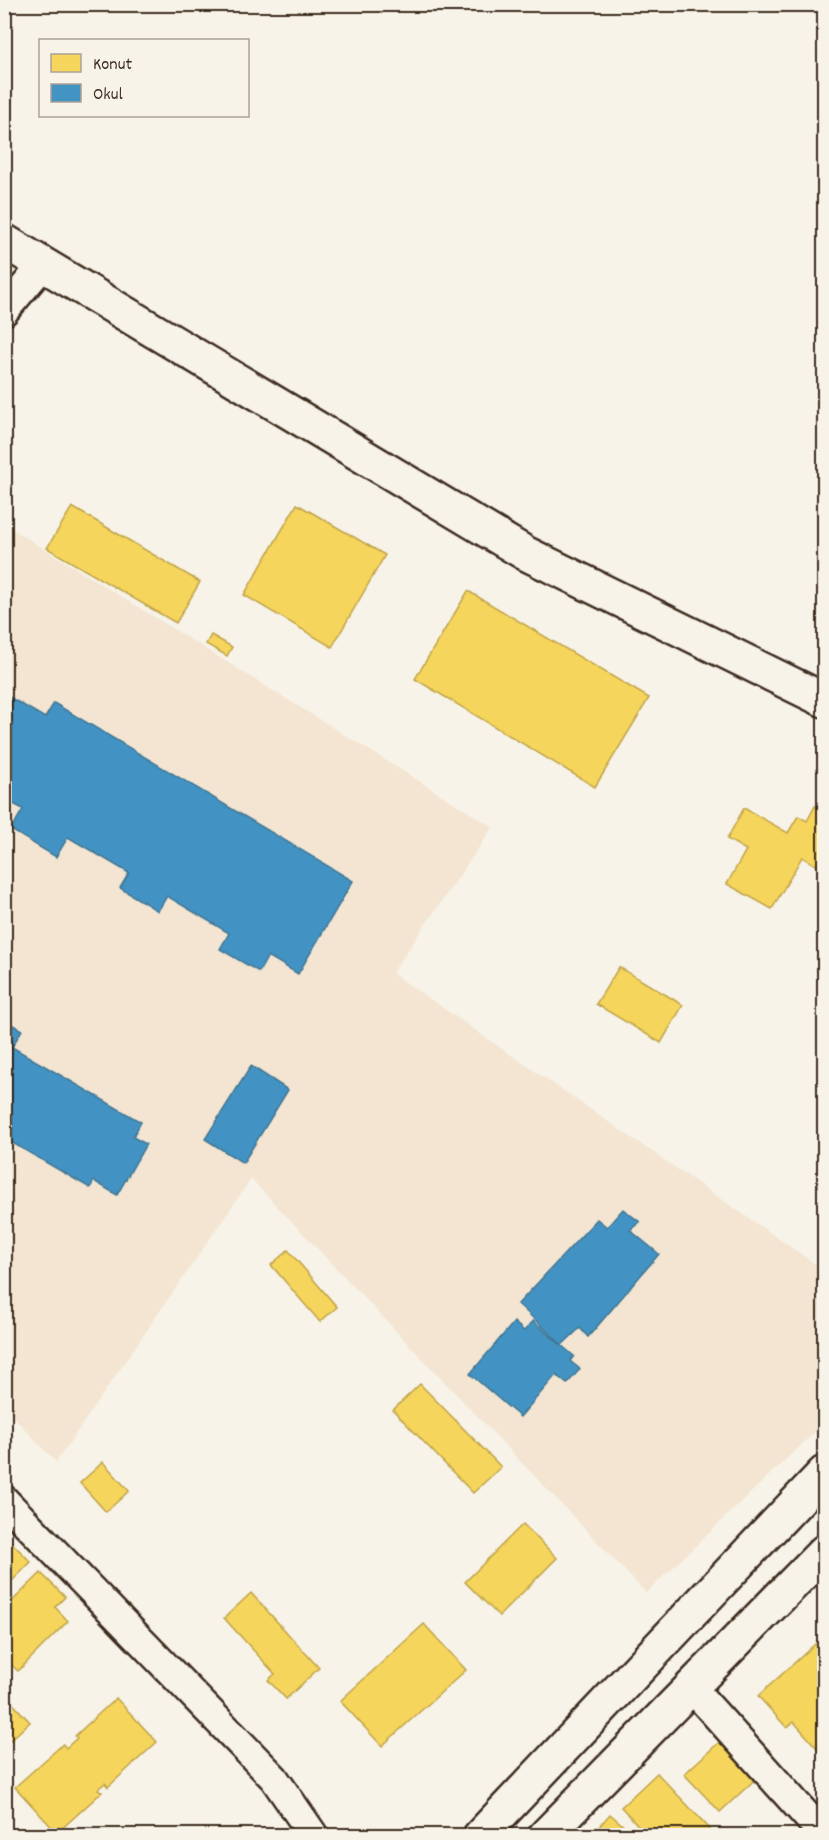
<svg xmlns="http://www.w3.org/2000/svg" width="829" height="1840" font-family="Dekko,sans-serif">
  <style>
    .built { fill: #f3e5d1 }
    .homes { fill: #f6d55c; stroke: #bea249; stroke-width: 1.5 }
    .schools { fill: #4393c3; stroke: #417492; stroke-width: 1.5 }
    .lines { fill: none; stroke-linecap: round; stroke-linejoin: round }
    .street-casing { stroke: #3b2a1e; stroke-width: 33 }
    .secondary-casing { stroke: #3b2a1e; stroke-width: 38 }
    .street { stroke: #f7f3e8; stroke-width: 28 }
    .secondary { stroke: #f7f3e8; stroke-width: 33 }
  </style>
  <rect width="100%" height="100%" fill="#f7f3e8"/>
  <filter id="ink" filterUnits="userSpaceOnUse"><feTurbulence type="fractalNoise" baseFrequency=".0167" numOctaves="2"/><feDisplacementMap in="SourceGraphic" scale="12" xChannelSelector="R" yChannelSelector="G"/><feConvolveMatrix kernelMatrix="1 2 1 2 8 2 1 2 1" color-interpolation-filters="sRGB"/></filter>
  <g filter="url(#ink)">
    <!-- built -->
    <path class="built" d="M 4,524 L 493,827 L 392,973 L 824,1270 L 824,1423 L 646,1593 L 251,1179 L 56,1462 L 5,1408 Z"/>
    <!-- homes -->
    <g class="homes">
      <path d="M 297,504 L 385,555 L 332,647 L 244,595 Z"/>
      <path d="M 72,507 L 200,582 L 176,623 L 47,548 Z"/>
      <path d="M 468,591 L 649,698 L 595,787 L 415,679 Z"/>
      <path d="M 211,635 L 232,647 L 227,656 L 206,644 Z"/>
      <path d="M 815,806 L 824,811 L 824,870 L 802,857 L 772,909 L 727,884 L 746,850 L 727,839 L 744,808 L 788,833 L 798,816 L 807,821 Z"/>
      <path d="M 619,967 L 683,1005 L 661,1043 L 596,1004 Z"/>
      <path d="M 288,1250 L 337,1307 L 320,1322 L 271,1265 Z"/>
      <path d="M 420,1384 L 501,1467 L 473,1493 L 393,1410 Z"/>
      <path d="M 103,1462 L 129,1491 L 106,1512 L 80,1483 Z"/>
      <path d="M 523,1524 L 557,1558 L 499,1616 L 465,1582 Z"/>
      <path d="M 4,1535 L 31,1562 L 4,1589 Z"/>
      <path d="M 41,1573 L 65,1597 L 55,1607 L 68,1621 L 18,1671 L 4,1658 L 4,1609 Z"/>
      <path d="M 251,1593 L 319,1668 L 286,1699 L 268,1680 L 275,1674 L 224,1618 Z"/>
      <path d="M 424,1624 L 466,1670 L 382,1746 L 340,1701 Z"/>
      <path d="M 824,1636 L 824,1756 L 794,1722 L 787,1728 L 758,1696 Z"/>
      <path d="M 4,1694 L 30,1722 L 4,1746 Z"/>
      <path d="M 116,1698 L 157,1742 L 108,1787 L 105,1783 L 98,1789 L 102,1792 L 57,1833 L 15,1787 L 63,1744 L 66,1748 L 77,1738 L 75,1736 Z"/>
      <path d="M 726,1736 L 761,1774 L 720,1812 L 684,1774 Z"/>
      <path d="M 657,1773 L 710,1829 L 703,1836 L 648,1836 L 621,1807 Z"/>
      <path d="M 610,1814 L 633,1834 L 632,1836 L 591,1836 Z"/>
    </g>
    <!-- schools -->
    <g class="schools">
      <path d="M 4,694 L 45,718 L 54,703 L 353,881 L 298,974 L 268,956 L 259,972 L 220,949 L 229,933 L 167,896 L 158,911 L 120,888 L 129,873 L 68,837 L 56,857 L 11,830 L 23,809 L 4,799 Z"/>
      <path d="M 4,1020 L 22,1030 L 12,1047 L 141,1122 L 133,1137 L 146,1144 L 117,1195 L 94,1181 L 90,1188 L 4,1138 Z"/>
      <path d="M 251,1066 L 288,1090 L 243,1163 L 205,1139 Z"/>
      <path d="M 623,1209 L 640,1222 L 630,1230 L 659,1254 L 588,1337 L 580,1328 L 562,1345 L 518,1304 L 597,1219 L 607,1227 Z"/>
      <path d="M 533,1321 L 574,1356 L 570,1361 L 580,1369 L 567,1384 L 556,1375 L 520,1417 L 470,1374 L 514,1322 L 524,1331 Z"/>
    </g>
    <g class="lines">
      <defs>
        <g id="street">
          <path d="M 4,311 L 43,265"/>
          <path d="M 4,1500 L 274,1778 L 314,1836"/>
          <path d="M 691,1687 L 824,1835"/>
        </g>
        <g id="secondary">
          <path d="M 4,241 L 525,553 L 824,700"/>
          <path d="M 480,1836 L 824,1473"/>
          <path d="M 545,1836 L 824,1552"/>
        </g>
      </defs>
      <!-- street casing -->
      <use href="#street" class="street-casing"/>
      <!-- secondary casing -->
      <use href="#secondary" class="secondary-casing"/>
      <!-- street -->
      <use href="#street" class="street"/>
      <!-- secondary -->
      <use href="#secondary" class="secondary"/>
    </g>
  </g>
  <!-- margin -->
  <rect width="829" height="1840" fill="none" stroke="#f7f3e8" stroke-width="24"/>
  <rect x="12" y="12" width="805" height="1816" fill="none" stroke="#3b2a1e" stroke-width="2" filter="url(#ink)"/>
  <!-- legend -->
  <rect x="39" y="39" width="210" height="78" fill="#f7f3e8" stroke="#aca397" stroke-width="1.5"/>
  <rect x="51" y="54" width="30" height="18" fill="#f6d55c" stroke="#aca397" stroke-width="1.5"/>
  <text x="93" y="69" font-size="18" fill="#3b2a1e">Konut</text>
  <rect x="51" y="84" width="30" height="18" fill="#4393c3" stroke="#aca397" stroke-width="1.5"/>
  <text x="93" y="99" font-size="18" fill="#3b2a1e">Okul</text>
</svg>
